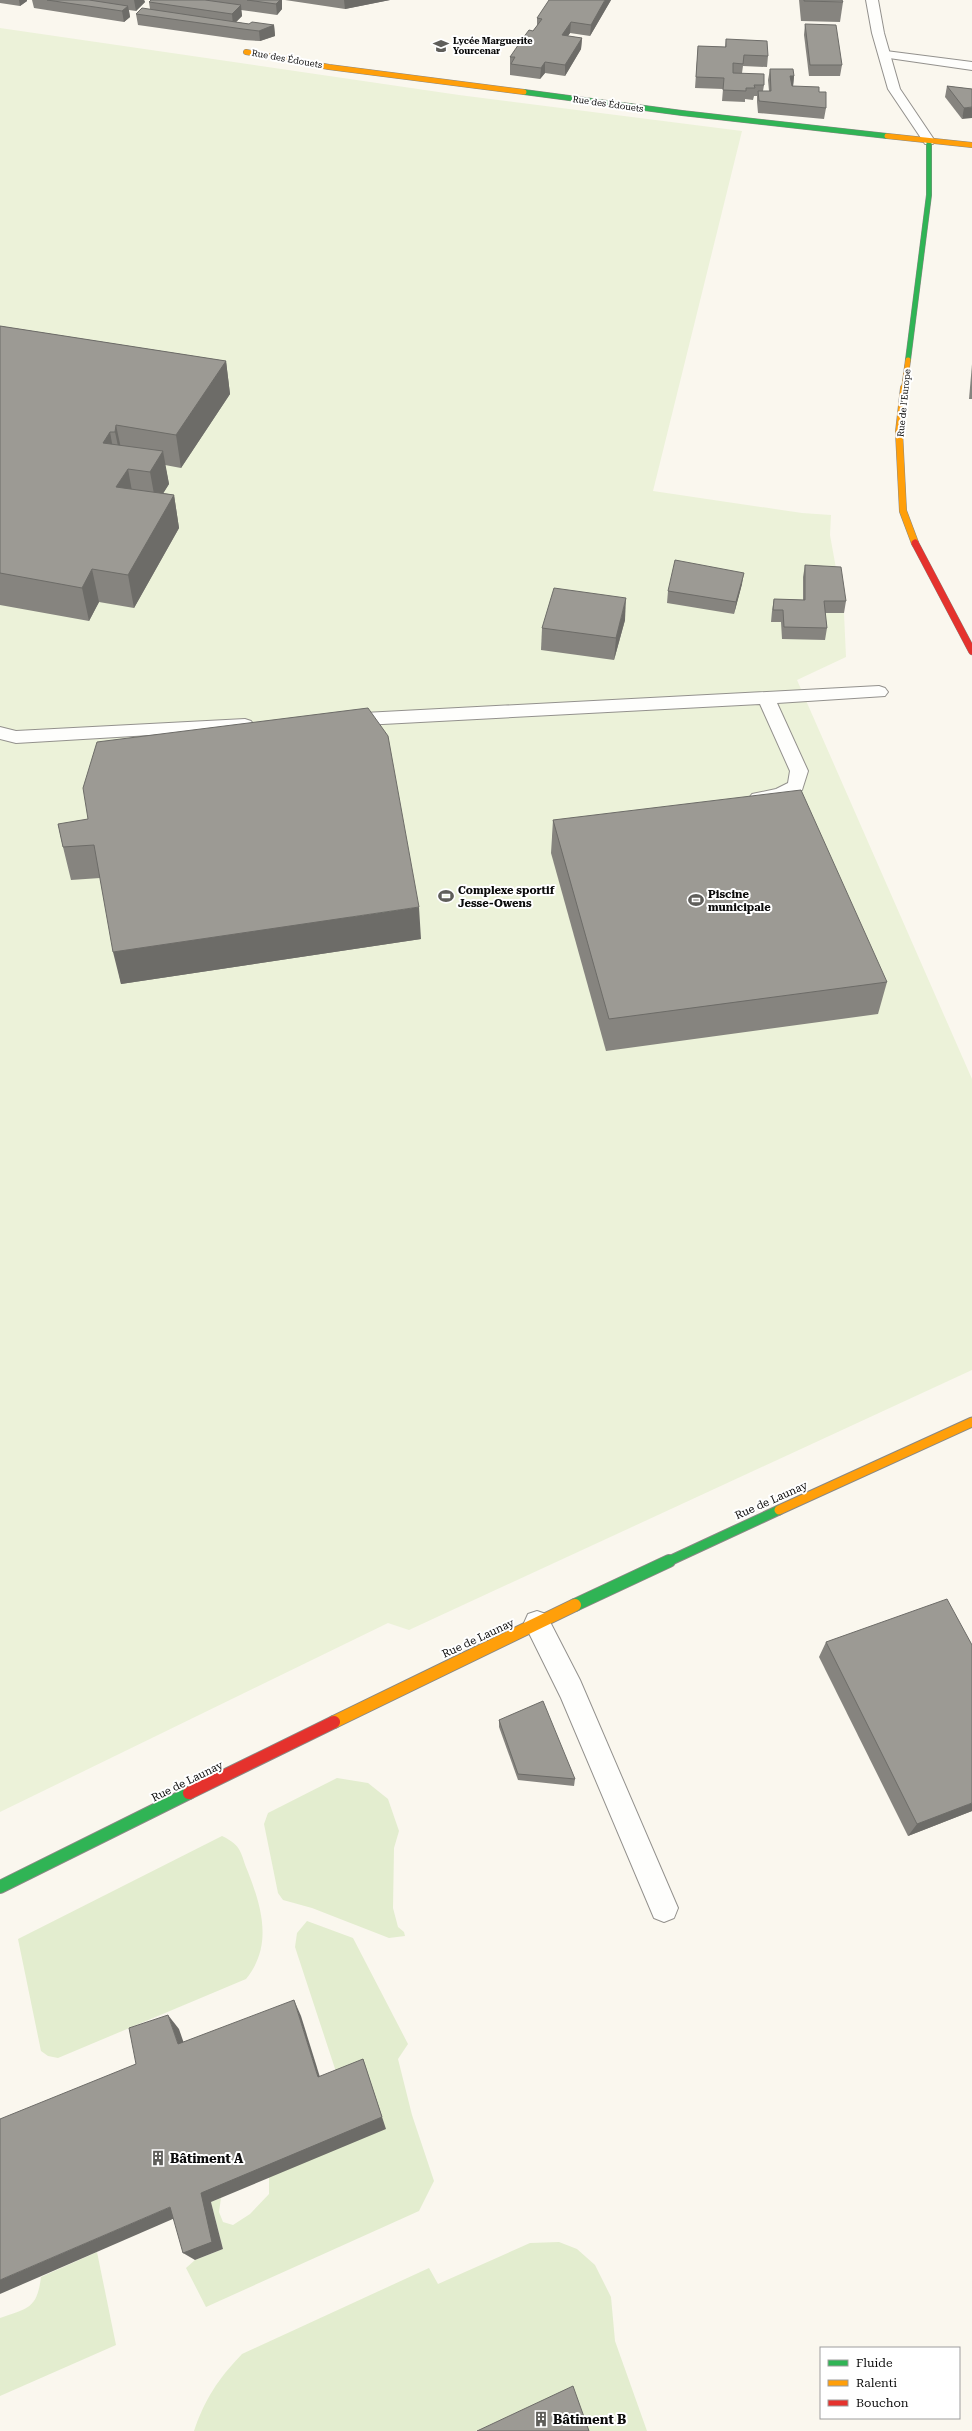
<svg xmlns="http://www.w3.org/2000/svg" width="972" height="2431" font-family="'Roboto Serif',serif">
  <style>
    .green { fill: #e3edcf }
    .pitch { fill: #ecf2d9 }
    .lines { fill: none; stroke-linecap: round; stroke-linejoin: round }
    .lane-casing { stroke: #93918d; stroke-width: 2 }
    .street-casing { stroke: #93918d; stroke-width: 2 }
    .fast-far2-casing { stroke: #898884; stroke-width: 6 }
    .fast-far1-casing { stroke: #898884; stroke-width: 11 }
    .fast-casing { stroke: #898884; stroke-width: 14 }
    .slow-far3-casing { stroke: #898884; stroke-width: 6 }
    .slow-far2-casing { stroke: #898884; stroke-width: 8 }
    .slow-far1-casing { stroke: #898884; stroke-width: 11 }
    .slow-casing { stroke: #898884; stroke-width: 14 }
    .jam-far1-casing { stroke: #898884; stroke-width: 8 }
    .jam-casing { stroke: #898884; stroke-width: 14 }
    .lane { fill: #fefefc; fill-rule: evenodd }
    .street { fill: #fefefc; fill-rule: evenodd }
    .fast-far2 { stroke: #30b455; stroke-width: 5 }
    .fast-far1 { stroke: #30b455; stroke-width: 9 }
    .fast { stroke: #30b455; stroke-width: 12 }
    .slow-far3 { stroke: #ff9f0a; stroke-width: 5 }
    .slow-far2 { stroke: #ff9f0a; stroke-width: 7 }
    .slow-far1 { stroke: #ff9f0a; stroke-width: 9 }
    .slow { stroke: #ff9f0a; stroke-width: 12 }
    .jam-far1 { stroke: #e5322d; stroke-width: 7 }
    .jam { stroke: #e5322d; stroke-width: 12 }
    .wall { fill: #86847f }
    .shaded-wall { fill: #6d6c68 }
    .building { fill: #9c9a94; stroke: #6d6c68 }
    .labels { text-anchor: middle; stroke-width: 4; stroke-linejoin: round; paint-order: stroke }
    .far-poi-label { font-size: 9px; font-weight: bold; fill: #0b0b0b; stroke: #fff; text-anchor: start }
    .far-street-label { font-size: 9px; fill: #0b0b0b; stroke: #fff }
    .poi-label { font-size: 11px; font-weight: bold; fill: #0b0b0b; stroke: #fff; text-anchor: start }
    .street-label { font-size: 11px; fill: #0b0b0b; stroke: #fff }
    .near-poi-label { font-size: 13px; font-weight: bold; fill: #0b0b0b; stroke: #fff; text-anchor: start }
  </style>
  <rect width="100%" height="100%" fill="#faf7ee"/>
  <!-- green -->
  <g class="green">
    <path d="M 337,1778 L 368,1783 L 388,1799 L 399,1831 L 394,1848 L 393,1908 L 398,1927 L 404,1932 L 405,1936 L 389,1938 L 312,1908 L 283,1900 L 278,1893 L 264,1824 L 268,1813 Z"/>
    <path d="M 222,1836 C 243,1846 240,1853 248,1872 C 262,1908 273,1946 246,1979 L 58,2058 L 48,2056 L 41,2051 L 18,1939 Z"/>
    <path d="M 307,1921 L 353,1938 L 408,2044 L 398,2059 L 412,2115 L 434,2181 L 419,2211 L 206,2307 L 186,2268 L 195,2260 L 223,2249 L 211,2202 L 221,2198 L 219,2212 L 223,2222 L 233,2225 L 250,2214 L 269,2194 L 269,2177 L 340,2084 L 295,1947 L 297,1933 Z"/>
    <path d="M 559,2242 L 577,2249 L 595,2265 L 611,2297 L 615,2341 L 647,2431 L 585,2431 L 570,2388 L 476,2431 L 194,2431 C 205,2399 218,2379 242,2354 L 429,2268 L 438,2284 L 530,2243 Z"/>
    <path d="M 97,2252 L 116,2345 L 0,2396 L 0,2318 C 28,2308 37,2309 41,2277 Z"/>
  </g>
  <!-- pitch -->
  <path class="pitch" d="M 0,28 L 459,95 L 742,131 L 653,491 L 802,513 L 831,515 L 830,535 L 844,613 L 846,657 L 797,680 L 972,1079 L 972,1370 L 409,1630 L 388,1623 L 0,1812 Z"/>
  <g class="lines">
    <defs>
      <g id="lane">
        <path d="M 886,51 L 972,62 L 972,70 L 882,57 L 880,55 L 882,53 Z"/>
        <path d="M 879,686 L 885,688 L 888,692 L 885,696 L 777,703 L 808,771 L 802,790 C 787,799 769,807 752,802 L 749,798 L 752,794 L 776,789 L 788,783 L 790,771 L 760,704 L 345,726 L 339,724 L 336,720 L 339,716 L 345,714 Z"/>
        <path d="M 245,719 L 251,721 L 254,725 L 251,729 L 16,743 L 0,739 L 0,727 L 16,731 Z"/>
        <path d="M 537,1611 L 546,1614 L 580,1680 L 678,1908 L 674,1918 L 664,1922 L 654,1918 L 561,1698 L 524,1623 L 528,1614 Z"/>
      </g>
      <path id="street" d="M 866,0 L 878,0 L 884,33 L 900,89 L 935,141 L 933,144 L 925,144 L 888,89 L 872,33 Z"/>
      <g id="fast-far2">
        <path d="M 524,92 L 682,113 L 887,136"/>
        <path d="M 908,360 L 929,195 L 929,141"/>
      </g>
      <path id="fast-far1" d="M 667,1562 L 779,1510"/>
      <g id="fast">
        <path d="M 575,1605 L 669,1561"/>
        <path d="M 0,1887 L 189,1793"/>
      </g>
      <g id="slow-far3">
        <path d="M 246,52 L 329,67 L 524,92"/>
        <path d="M 887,136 L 972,145"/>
        <path d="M 904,389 L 908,360"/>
      </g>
      <path id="slow-far2" d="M 904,388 L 899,432 L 903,511 L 915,543"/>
      <path id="slow-far1" d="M 779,1510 L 972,1422"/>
      <path id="slow" d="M 334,1722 L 575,1605"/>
      <path id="jam-far1" d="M 915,543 L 972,651"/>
      <path id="jam" d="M 189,1793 L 334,1722"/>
    </defs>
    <!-- lane casing -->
    <use href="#lane" class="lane-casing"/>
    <!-- street casing -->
    <use href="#street" class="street-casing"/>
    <!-- fast-far2 casing -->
    <use href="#fast-far2" class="fast-far2-casing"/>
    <!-- fast-far1 casing -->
    <use href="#fast-far1" class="fast-far1-casing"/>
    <!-- fast casing -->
    <use href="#fast" class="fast-casing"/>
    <!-- slow-far3 casing -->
    <use href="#slow-far3" class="slow-far3-casing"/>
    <!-- slow-far2 casing -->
    <use href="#slow-far2" class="slow-far2-casing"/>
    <!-- slow-far1 casing -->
    <use href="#slow-far1" class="slow-far1-casing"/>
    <!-- slow casing -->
    <use href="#slow" class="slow-casing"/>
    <!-- jam-far1 casing -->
    <use href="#jam-far1" class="jam-far1-casing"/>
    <!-- jam casing -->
    <use href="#jam" class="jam-casing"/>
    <!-- lane -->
    <use href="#lane" class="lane"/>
    <!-- street -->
    <use href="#street" class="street"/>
    <!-- fast-far2 -->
    <use href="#fast-far2" class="fast-far2"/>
    <!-- fast-far1 -->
    <use href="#fast-far1" class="fast-far1"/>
    <!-- fast -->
    <use href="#fast" class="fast"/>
    <!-- slow-far3 -->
    <use href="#slow-far3" class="slow-far3"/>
    <!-- slow-far2 -->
    <use href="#slow-far2" class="slow-far2"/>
    <!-- slow-far1 -->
    <use href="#slow-far1" class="slow-far1"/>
    <!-- slow -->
    <use href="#slow" class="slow"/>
    <!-- jam-far1 -->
    <use href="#jam-far1" class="jam-far1"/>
    <!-- jam -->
    <use href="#jam" class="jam"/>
  </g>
  <!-- wall -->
  <g class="wall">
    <path d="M 0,0 L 27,0 L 27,1 L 20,6 L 0,3 Z"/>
    <path d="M 32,0 L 144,0 L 145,2 L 136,11 L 129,10 L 130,17 L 124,22 L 34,8 Z"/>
    <path d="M 151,0 L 282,0 L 282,9 L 277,15 L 241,10 L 242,16 L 236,22 L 249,24 L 274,25 L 275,36 L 260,41 L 244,40 L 138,25 L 136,14 L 150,9 L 149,2 Z"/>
    <path d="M 285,0 L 390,0 L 345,9 Z"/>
    <path d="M 611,0 L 590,36 L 570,33 L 568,36 L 582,38 L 581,49 L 565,76 L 545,73 L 540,79 L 510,75 L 510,57 L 537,26 L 537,18 Z"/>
    <path d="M 799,0 L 842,0 L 843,2 L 840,22 L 801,21 Z"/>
    <path d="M 805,24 L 842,65 L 840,76 L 809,76 L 804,35 Z"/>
    <path d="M 726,39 L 768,56 L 767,67 L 743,66 L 742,73 L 764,85 L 763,91 L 769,91 L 768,80 L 770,69 L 794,76 L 793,86 L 819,92 L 826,108 L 824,119 L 758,113 L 757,102 L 757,96 L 754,96 L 753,100 L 745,99 L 745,102 L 722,101 L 723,89 L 695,88 L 698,46 L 725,47 Z"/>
    <path d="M 947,86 L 972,89 L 962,119 L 945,97 Z"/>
    <path d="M 0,326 L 226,361 L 230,394 L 181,468 L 165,465 L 169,484 L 163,493 L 174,495 L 179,528 L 134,608 L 99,602 L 89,621 L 0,605 Z"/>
    <path d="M 972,364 L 972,399 L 969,399 Z"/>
    <path d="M 805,565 L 846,601 L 844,613 L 825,613 L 827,628 L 825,640 L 782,639 L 781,622 L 771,622 L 772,611 L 774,599 L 803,600 L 803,577 Z"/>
    <path d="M 742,584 L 734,614 L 667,603 L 668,591 Z"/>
    <path d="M 625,620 L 614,660 L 541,650 L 542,628 Z"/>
    <path d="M 553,820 L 887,982 L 878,1014 L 606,1051 L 551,853 Z"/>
    <path d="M 58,824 L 421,939 L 121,984 L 100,878 L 71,880 L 63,847 Z"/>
    <path d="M 826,1642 L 972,1811 L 908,1836 L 819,1657 Z"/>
    <path d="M 499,1720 L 575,1779 L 574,1786 L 518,1780 L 499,1727 Z"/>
  </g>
  <!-- shaded-wall -->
  <g class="shaded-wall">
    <path d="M 19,0 L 27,0 L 27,1 L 20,6 Z"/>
    <path d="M 134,0 L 144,0 L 145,2 L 136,11 Z"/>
    <path d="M 280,0 L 282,0 L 282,9 L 277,15 L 276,4 Z"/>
    <path d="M 344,0 L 390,0 L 345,9 Z"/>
    <path d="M 605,0 L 611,0 L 590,36 L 591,25 Z"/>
    <path d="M 241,5 L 242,16 L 233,25 L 232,14 Z"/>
    <path d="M 128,6 L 130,17 L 124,22 L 122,11 Z"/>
    <path d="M 571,22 L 570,33 L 561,46 L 562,35 Z"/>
    <path d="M 274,25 L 275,36 L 260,41 L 259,31 Z"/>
    <path d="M 582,38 L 581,49 L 565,76 L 565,65 Z"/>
    <path d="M 545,62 L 545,73 L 540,79 L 541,68 Z"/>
    <path d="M 790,76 L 794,76 L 793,87 L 789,87 Z"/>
    <path d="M 972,107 L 972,118 L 962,119 L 964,108 Z"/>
    <path d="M 226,361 L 230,394 L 181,468 L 176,435 Z"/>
    <path d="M 116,425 L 123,458 L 122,465 L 115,432 Z"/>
    <path d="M 110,432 L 116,465 L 103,443 Z"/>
    <path d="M 163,451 L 169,484 L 145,523 L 154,494 L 150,472 Z"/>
    <path d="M 128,469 L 134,502 L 116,487 Z"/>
    <path d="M 174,495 L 179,528 L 134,608 L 128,575 Z"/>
    <path d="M 92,569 L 99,602 L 89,621 L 82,588 Z"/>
    <path d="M 744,573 L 742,584 L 734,614 L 736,602 Z"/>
    <path d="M 626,598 L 625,620 L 614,660 L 616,638 Z"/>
    <path d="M 419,907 L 421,939 L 121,984 L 113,952 Z"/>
    <path d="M 972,1803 L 972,1811 L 908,1836 L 917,1824 Z"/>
    <path d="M 294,2000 L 301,2016 L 324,2090 L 318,2077 Z"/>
    <path d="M 168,2015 L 179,2029 L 189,2058 L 178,2044 Z"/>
    <path d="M 363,2059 L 386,2129 L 211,2202 L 223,2249 L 195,2260 L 183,2253 L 201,2193 Z"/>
    <path d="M 170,2207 L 182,2215 L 0,2294 L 0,2280 Z"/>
  </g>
  <!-- building -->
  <g class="building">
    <path d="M 47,0 L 89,0 L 128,6 L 122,11 Z"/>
    <path d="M 151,0 L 205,0 L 241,5 L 232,14 L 149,2 Z"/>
    <path d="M 247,0 L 280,0 L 276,4 Z"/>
    <path d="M 549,0 L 605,0 L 591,25 L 571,22 L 562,35 L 582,38 L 565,65 L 545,62 L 541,68 L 511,64 L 515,57 L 510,57 L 523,38 L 529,30 L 533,31 L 542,19 L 537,18 Z"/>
    <path d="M 804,0 L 842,0 L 843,2 L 804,1 Z"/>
    <path d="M 142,8 L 249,24 L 252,22 L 274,25 L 259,31 L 243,29 L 136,14 Z"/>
    <path d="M 805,24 L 836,25 L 842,65 L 810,65 Z"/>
    <path d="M 726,39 L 767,41 L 768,56 L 744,55 L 743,64 L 733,63 L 733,73 L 764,74 L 764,85 L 754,85 L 755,88 L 746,88 L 746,91 L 723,90 L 724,78 L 696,77 L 698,46 L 726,47 Z"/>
    <path d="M 770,69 L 793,69 L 794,76 L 790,76 L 792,86 L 819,87 L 819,92 L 826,92 L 826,108 L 759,101 L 758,91 L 771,91 Z"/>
    <path d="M 947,86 L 972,89 L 972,107 L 964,108 Z"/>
    <path d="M 0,326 L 226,361 L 176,435 L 116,425 L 115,432 L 110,432 L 103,443 L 163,451 L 150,472 L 128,469 L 116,487 L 174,495 L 128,575 L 92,569 L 82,588 L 0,573 Z"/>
    <path d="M 675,560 L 744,573 L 736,602 L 668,591 Z"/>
    <path d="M 805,565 L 841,567 L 846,601 L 824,601 L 827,628 L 784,627 L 783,610 L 773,610 L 774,599 L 805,600 Z"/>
    <path d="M 554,588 L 626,598 L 616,638 L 542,628 Z"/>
    <path d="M 368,708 L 388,736 L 419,907 L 113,952 L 94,845 L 63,847 L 58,824 L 88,819 L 83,788 L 97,742 Z"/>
    <path d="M 801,790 L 887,982 L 609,1019 L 553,820 Z"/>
    <path d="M 947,1599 L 972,1645 L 972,1803 L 917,1824 L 826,1642 Z"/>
    <path d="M 543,1701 L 575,1779 L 518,1774 L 499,1720 Z"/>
    <path d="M 294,2000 L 318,2077 L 363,2059 L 382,2117 L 201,2193 L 212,2242 L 183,2253 L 170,2207 L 0,2280 L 0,2119 L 136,2064 L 129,2028 L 168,2015 L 178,2044 Z"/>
    <path d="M 573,2386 L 589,2431 L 477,2431 Z"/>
  </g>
  <!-- icons -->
  <defs>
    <symbol id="school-bare" viewBox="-9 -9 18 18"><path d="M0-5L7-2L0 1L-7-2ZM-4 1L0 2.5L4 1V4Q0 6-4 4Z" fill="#5f5e5a" stroke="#fff" stroke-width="2.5" paint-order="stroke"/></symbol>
    <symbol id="stadium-bare" viewBox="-9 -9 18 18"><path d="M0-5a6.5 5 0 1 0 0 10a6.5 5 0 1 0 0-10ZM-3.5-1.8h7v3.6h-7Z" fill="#5f5e5a" stroke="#fff" stroke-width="2.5" paint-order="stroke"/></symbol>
    <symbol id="building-bare" viewBox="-9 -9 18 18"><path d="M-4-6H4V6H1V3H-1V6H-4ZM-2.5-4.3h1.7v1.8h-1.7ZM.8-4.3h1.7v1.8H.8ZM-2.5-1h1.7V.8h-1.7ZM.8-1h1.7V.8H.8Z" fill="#5f5e5a" stroke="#fff" stroke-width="2.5" paint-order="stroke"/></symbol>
  </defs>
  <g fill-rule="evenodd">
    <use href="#school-bare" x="430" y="35" width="22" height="22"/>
    <use href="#stadium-bare" x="435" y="885" width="22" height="22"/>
    <use href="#stadium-bare" x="685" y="889" width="22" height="22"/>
    <use href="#building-bare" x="147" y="2147" width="22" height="22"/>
    <use href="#building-bare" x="530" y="2408" width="22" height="22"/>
  </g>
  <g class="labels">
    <!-- far-poi labels -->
    <g class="far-poi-label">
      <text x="453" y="44">Lycée Marguerite<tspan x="453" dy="10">Yourcenar</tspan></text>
    </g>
    <!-- far-street labels -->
    <g class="far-street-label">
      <text transform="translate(287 59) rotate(10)" y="3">Rue des Édouets</text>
      <text transform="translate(608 104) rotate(8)" y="3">Rue des Édouets</text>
      <text transform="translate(904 403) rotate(-84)" y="3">Rue de l'Europe</text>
    </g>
    <!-- poi labels -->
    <g class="poi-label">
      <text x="458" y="894">Complexe sportif<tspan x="458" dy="13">Jesse-Owens</tspan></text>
      <text x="708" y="898">Piscine<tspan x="708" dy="13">municipale</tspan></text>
    </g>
    <!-- street labels -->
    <g class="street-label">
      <text transform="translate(771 1500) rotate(-24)" y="4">Rue de Launay</text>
      <text transform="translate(478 1638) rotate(-25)" y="4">Rue de Launay</text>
      <text transform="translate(187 1781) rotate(-26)" y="4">Rue de Launay</text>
    </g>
    <!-- near-poi labels -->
    <g class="near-poi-label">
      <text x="170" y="2163">Bâtiment A</text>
      <text x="553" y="2424">Bâtiment B</text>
    </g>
  </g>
  <!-- legend -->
  <rect x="820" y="2347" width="140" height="72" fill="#ffffff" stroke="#9d9d9d"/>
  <rect x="828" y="2360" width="20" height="6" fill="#30b455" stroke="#9d9d9d"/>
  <text x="856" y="2367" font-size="12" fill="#0b0b0b">Fluide</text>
  <rect x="828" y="2380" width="20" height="6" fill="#ff9f0a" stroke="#9d9d9d"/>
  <text x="856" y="2387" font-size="12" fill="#0b0b0b">Ralenti</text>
  <rect x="828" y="2400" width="20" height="6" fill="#e5322d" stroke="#9d9d9d"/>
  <text x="856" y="2407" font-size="12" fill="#0b0b0b">Bouchon</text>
</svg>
